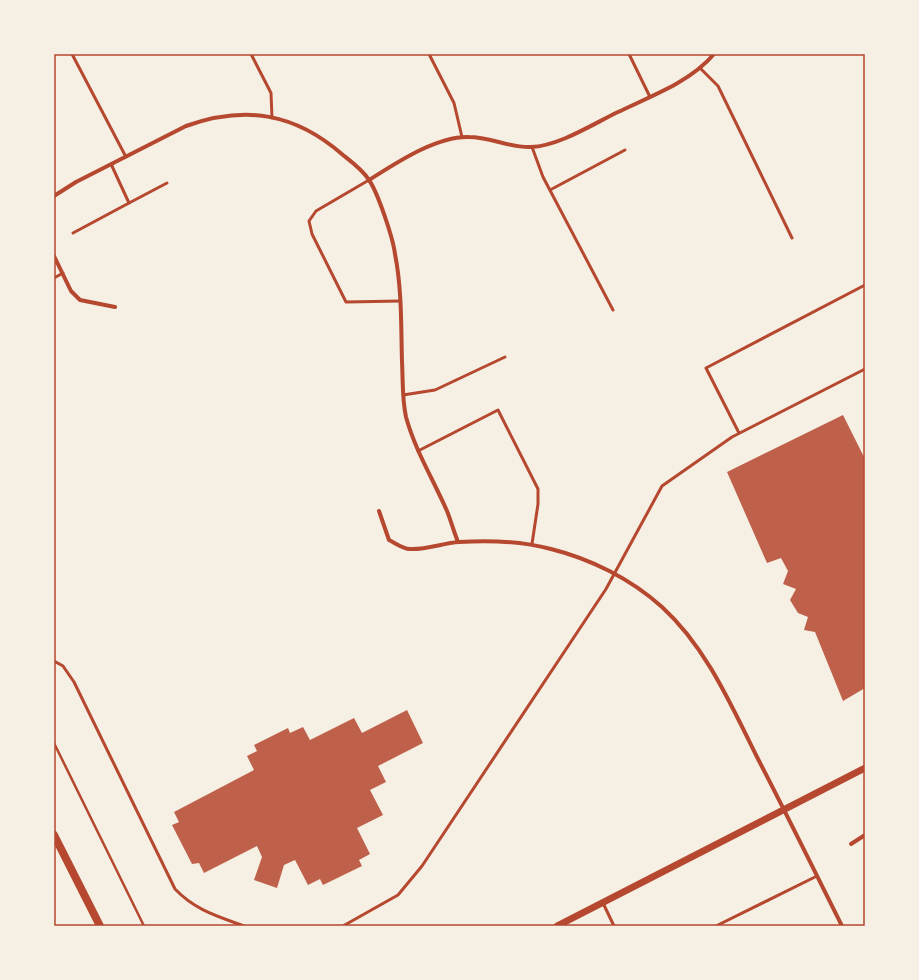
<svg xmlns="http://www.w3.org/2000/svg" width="919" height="980" font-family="'Times New Roman',serif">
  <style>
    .building { fill: #bf614a }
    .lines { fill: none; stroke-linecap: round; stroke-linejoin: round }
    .path { stroke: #b5482f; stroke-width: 2.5 }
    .service { stroke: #b5482f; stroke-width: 3 }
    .minor { stroke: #b5482f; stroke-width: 4 }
    .tertiary { stroke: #b5482f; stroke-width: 7 }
    .secondary { stroke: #b5482f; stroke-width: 8 }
    .neatline { fill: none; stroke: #b5482f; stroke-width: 1.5 }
  </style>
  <rect width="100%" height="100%" fill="#f6efe4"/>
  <!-- building -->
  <g class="building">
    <path d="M 843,415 L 865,459 L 865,688 L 843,701 L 815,632 L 804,630 L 808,617 L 798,613 L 790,600 L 796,589 L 783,584 L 788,571 L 781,558 L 767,563 L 727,472 Z"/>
    <path d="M 407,710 L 423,743 L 378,766 L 386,782 L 370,790 L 383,815 L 357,828 L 370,854 L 359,860 L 362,866 L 323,885 L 320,879 L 308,885 L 295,860 L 284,865 L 277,888 L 254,880 L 262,857 L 257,846 L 204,873 L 199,863 L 192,864 L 172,825 L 179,822 L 174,812 L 254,770 L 247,756 L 257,751 L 254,745 L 288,728 L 290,733 L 303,727 L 310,740 L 354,718 L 362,733 Z"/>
  </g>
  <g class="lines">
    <!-- path -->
    <path class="path" d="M 54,743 L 144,926"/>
    <!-- service -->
    <g class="service">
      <path d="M 72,54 L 126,157"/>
      <path d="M 251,54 L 271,93 L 272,118"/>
      <path d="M 429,54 L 454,103 L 462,137"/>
      <path d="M 629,54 L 650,97"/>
      <path d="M 700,68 L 718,86 L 792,238"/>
      <path d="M 532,147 L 543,177 L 613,310"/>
      <path d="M 111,164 L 129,203 L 167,183"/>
      <path d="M 369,180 L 316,211 L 309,221 L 312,234 L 346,302 L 400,301"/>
      <path d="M 550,190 L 625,150"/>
      <path d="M 73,233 L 129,203"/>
      <path d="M 54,278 L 63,273"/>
      <path d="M 403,395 L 435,390 L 505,357"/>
      <path d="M 739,433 L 706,368 L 865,285"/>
      <path d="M 418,451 L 498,410 L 538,489 L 538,504 L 532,544"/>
      <path d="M 54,661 L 63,666 L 74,682 L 175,889 C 195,910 217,916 244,926"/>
      <path d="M 603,903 L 614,926"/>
      <path d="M 343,926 L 398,895 L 422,866 L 606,589 L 662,486 L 732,437 L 865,369"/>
      <path d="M 716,926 L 817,876"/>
    </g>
    <!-- minor -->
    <g class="minor">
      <path d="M 369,180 C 396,163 436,136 469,137 C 490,137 510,148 531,147 C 559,146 593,124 618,112 C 637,103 658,94 676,84 C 690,76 704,66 714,54"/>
      <path d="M 54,196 L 76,182 L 186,126 C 246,105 295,113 343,155 C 352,162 363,170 369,180 C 378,193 393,238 395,254 C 402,289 401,327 402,362 C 403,380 402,399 406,417 C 415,450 433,479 447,511 C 451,521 454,532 458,542"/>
      <path d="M 54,256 L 71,291 L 80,300 L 115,307"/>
      <path d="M 379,511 L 389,540 C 395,543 403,549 410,549 C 426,550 443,543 459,542 C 490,540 521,541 551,549 C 591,559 631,579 662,607 C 706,647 731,705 757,757 C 786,813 814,870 842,926"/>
      <path d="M 851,844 L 865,835"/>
    </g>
    <!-- tertiary -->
    <path class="tertiary" d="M 557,926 L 865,768"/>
    <!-- secondary -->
    <path class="secondary" d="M 54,835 L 100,926"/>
  </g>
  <!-- border -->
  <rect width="919" height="980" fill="none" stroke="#f6efe4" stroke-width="110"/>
  <rect x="55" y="55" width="809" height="870" class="neatline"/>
</svg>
